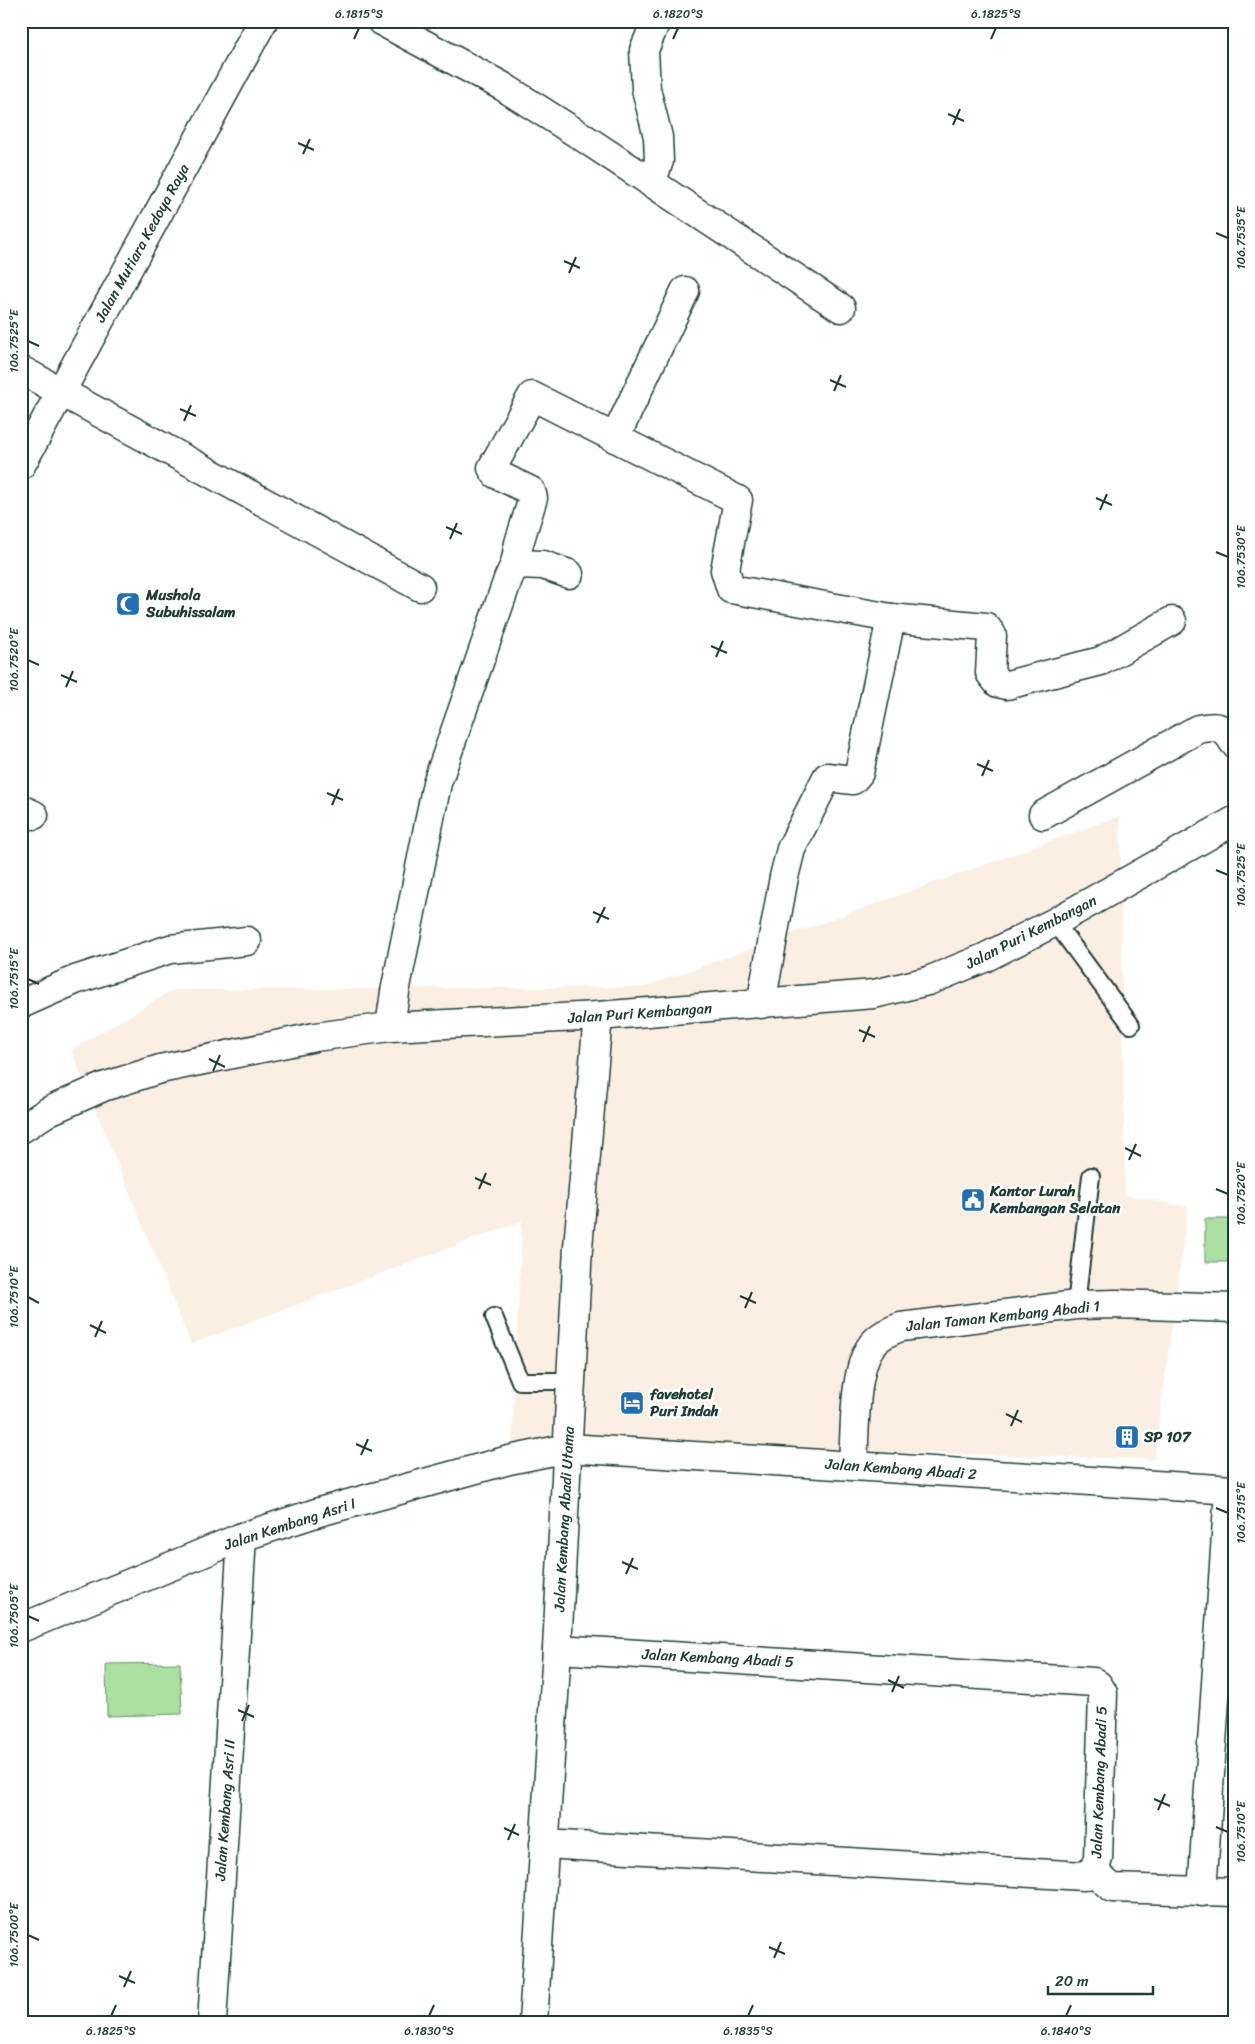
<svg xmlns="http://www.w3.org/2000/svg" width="1255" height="2044" font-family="Sriracha,sans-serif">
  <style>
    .built { fill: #fbefe3 }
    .green { fill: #ace0a2; stroke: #668e6b }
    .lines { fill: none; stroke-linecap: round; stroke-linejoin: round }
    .lane-casing { stroke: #1f3d34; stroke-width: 20 }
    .street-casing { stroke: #1f3d34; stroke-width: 31 }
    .secondary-casing { stroke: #1f3d34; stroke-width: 31 }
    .lane { stroke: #fff; stroke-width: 16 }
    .street { stroke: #fff; stroke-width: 28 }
    .secondary { stroke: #fff; stroke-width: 28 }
    .ticks { fill: none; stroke: #1f3d34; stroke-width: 2 }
    .labels { text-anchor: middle; stroke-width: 5; stroke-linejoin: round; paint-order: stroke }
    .street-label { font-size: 15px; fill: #1f3d34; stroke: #fff }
    .poi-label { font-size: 15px; font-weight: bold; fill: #1f3d34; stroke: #fff; text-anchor: start }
    .neatline { fill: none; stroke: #1f3d34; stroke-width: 2 }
    .ticks-label { font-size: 12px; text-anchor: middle; fill: #1f3d34 }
  </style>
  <rect width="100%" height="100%" fill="#fff"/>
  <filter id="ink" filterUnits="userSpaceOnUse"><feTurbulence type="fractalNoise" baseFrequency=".02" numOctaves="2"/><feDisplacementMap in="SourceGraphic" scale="10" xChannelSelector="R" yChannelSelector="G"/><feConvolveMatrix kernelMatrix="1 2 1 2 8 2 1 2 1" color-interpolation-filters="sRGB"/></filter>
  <g filter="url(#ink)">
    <!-- built -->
    <path class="built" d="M 1120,816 L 1125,1195 L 1188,1207 L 1154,1459 L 512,1442 L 522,1221 L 191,1344 L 71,1050 L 173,990 L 644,987 Z"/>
    <!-- green -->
    <g class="green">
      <rect x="1205" y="1219" width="29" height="43"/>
      <path d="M 180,1663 L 182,1714 L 107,1716 L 106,1664 Z"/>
    </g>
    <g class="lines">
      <defs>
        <g id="lane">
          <path d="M 1055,922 L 1131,1025"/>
          <path d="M 1076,1305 L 1091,1176"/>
          <path d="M 494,1317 L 520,1381 L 571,1381"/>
        </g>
        <g id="street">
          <path d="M 381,21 L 502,86 L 581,136 L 841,308"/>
          <path d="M 651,183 L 659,161 L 658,137 L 646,89 L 644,50 L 656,21"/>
          <path d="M 21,370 L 420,587"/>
          <path d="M 615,438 L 685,291"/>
          <path d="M 21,465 L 263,21"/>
          <path d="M 515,564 L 519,543 L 533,498 L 531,491 L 496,474 L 492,468 L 532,396 L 738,500 L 725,570 L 731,589 L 891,618 L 986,627 L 992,635 L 990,673 L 998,683 L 1007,685 L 1101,661 L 1172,621"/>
          <path d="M 21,809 L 34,815"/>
          <path d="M 1043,815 L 1198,729 C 1217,726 1223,725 1234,743"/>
          <path d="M 21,1004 L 75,980 L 170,949 L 247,941"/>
          <path d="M 761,1004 L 784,877 L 791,849 L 827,777 L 853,780 L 859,773 L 891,618"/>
          <path d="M 390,1027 L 395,992 L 437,783 L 508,579 L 515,564 L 543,565 L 569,574"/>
          <path d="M 853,1466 C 855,1435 853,1369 872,1345 C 880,1335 890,1331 901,1327 L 1076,1305 L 1116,1304 L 1234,1308"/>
          <path d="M 21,1628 L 242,1537 L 319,1512 L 509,1460 L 568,1448 L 1234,1490"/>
          <path d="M 544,1844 L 1084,1876 L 1093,1871 L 1098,1859 L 1103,1693 L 1098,1685 L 1094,1682 L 557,1649"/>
          <path d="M 1093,1871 L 1112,1888 L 1234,1892"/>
          <path d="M 1202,1892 L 1229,1490"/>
          <path d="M 212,2023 L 242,1537"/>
          <path d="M 533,2023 L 557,1649 L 578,1247 L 598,1016"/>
        </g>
        <path id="secondary" d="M 21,1129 L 49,1111 L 103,1087 L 160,1069 L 315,1037 L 390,1027 L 598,1016 L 874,994 L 928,981 L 984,958 L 1055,922 L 1234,821"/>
      </defs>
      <!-- lane casing -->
      <use href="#lane" class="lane-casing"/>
      <!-- street casing -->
      <use href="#street" class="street-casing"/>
      <!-- secondary casing -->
      <use href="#secondary" class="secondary-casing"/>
      <!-- lane -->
      <use href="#lane" class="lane"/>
      <!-- street -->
      <use href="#street" class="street"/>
      <!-- secondary -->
      <use href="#secondary" class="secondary"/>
    </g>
  </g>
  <!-- ticks -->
  <path class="ticks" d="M 354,39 L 359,28M 673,39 L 678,28M 991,39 L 996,28M 948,114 L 964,121M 953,125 L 960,109M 298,143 L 314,150M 303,154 L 310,139M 1216,233 L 1228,238M 564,261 L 580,268M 569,273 L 576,257M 28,341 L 39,346M 830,380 L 846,387M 834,391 L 841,375M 180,409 L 196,416M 184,421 L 191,405M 1096,498 L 1112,505M 1100,510 L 1107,494M 446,527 L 462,534M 450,539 L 457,523M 1216,552 L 1228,557M 711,646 L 727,653M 716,657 L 723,641M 28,660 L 39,665M 61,675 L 77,682M 66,687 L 73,671M 977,764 L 993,771M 982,776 L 989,760M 327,793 L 343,800M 332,805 L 339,789M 1216,870 L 1228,875M 593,912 L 609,919M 597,923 L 605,907M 28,979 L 39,984M 859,1030 L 875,1037M 863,1042 L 870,1026M 209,1059 L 225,1067M 213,1071 L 220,1055M 1125,1148 L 1141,1156M 1129,1160 L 1136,1144M 475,1178 L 491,1185M 479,1189 L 486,1173M 1216,1189 L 1228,1194M 740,1296 L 756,1303M 28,1297 L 39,1303M 745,1308 L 752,1292M 90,1325 L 106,1333M 95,1337 L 102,1321M 1006,1414 L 1022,1422M 1011,1426 L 1018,1410M 356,1444 L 372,1451M 361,1455 L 368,1439M 1216,1508 L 1228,1513M 622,1562 L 638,1569M 626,1574 L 633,1558M 28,1616 L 39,1621M 888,1680 L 904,1688M 892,1692 L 899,1676M 238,1710 L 254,1717M 242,1721 L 249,1705M 1154,1799 L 1170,1806M 1158,1810 L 1165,1794M 1216,1827 L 1228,1832M 504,1828 L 519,1835M 508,1840 L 515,1824M 28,1935 L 39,1940M 769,1947 L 785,1954M 774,1958 L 781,1942M 119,1976 L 135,1983M 124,1987 L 131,1971M 111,2016 L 116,2005M 429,2016 L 434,2005M 748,2016 L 753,2005M 1066,2016 L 1071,2005"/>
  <!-- icons -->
  <defs>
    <symbol id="mosque-square" viewBox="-11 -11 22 22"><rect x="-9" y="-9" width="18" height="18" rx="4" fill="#1f6fb2" stroke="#fff"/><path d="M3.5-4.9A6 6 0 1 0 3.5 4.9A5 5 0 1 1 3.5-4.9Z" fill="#fff"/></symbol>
    <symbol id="civic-square" viewBox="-11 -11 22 22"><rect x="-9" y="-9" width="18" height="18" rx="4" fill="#1f6fb2" stroke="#fff"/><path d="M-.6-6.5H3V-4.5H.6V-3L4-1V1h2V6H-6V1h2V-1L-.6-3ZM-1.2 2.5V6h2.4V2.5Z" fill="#fff"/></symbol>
    <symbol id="hotel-square" viewBox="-11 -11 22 22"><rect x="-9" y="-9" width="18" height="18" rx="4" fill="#1f6fb2" stroke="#fff"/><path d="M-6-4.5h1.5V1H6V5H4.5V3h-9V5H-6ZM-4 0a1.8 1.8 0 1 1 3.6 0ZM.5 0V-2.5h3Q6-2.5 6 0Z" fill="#fff"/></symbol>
    <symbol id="building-square" viewBox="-11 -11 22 22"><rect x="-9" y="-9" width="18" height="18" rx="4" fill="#1f6fb2" stroke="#fff"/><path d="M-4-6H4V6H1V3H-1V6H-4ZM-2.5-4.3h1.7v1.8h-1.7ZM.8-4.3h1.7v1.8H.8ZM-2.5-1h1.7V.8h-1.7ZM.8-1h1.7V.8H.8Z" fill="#fff"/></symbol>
  </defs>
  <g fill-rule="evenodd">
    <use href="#mosque-square" x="114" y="590" width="28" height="28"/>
    <use href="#civic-square" x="959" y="1186" width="28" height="28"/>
    <use href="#hotel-square" x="618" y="1389" width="28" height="28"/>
    <use href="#building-square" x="1113" y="1423" width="28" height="28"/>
  </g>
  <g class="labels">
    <!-- street labels -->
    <g class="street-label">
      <text transform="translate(142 243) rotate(-61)" y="5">Jalan Mutiara Kedoya Raya</text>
      <text transform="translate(1031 932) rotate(-27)" y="5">Jalan Puri Kembangan</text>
      <text transform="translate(640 1013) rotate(-4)" y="5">Jalan Puri Kembangan</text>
      <text transform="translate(1003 1316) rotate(-6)" y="5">Jalan Taman Kembang Abadi 1</text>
      <text transform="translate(901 1469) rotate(4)" y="5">Jalan Kembang Abadi 2</text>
      <text transform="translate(564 1519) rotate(-87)" y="5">Jalan Kembang Abadi Utama</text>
      <text transform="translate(290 1524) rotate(-18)" y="5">Jalan Kembang Asri I</text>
      <text transform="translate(718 1658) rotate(3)" y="5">Jalan Kembang Abadi 5</text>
      <text transform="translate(1099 1782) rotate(-88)" y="5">Jalan Kembang Abadi 5</text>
      <text transform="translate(225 1810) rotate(-86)" y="5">Jalan Kembang Asri II</text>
    </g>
    <!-- poi labels -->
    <g class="poi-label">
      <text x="146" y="600">Mushola<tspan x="146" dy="17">Subuhissalam</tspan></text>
      <text x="990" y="1196">Kantor Lurah<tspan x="990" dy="17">Kembangan Selatan</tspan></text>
      <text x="650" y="1399">favehotel<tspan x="650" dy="17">Puri Indah</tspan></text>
      <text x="1144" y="1442">SP 107</text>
    </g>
  </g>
  <!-- margin -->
  <rect width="1255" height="2044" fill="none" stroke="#fff" stroke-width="55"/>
  <!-- scale -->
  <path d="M1048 1986v8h105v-8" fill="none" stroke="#1f3d34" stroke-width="2.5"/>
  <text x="1055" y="1986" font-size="15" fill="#1f3d34" stroke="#ffffff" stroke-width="4" paint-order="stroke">20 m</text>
  <rect x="28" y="28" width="1200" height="1988" class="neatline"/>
  <g class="ticks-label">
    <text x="359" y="18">6.1815°S</text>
    <text x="678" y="18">6.1820°S</text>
    <text x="996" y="18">6.1825°S</text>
    <text transform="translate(1241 238) rotate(-90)" y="4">106.7535°E</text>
    <text transform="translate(14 341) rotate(-90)" y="4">106.7525°E</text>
    <text transform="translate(1241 557) rotate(-90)" y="4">106.7530°E</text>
    <text transform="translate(14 660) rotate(-90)" y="4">106.7520°E</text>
    <text transform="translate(1241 875) rotate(-90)" y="4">106.7525°E</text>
    <text transform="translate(14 979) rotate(-90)" y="4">106.7515°E</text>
    <text transform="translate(1241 1194) rotate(-90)" y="4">106.7520°E</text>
    <text transform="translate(14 1297) rotate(-90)" y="4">106.7510°E</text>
    <text transform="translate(1241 1513) rotate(-90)" y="4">106.7515°E</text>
    <text transform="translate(14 1616) rotate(-90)" y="4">106.7505°E</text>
    <text transform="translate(1241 1832) rotate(-90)" y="4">106.7510°E</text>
    <text transform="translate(14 1935) rotate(-90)" y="4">106.7500°E</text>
    <text x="111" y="2035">6.1825°S</text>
    <text x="429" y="2035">6.1830°S</text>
    <text x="748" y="2035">6.1835°S</text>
    <text x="1066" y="2035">6.1840°S</text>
  </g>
</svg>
